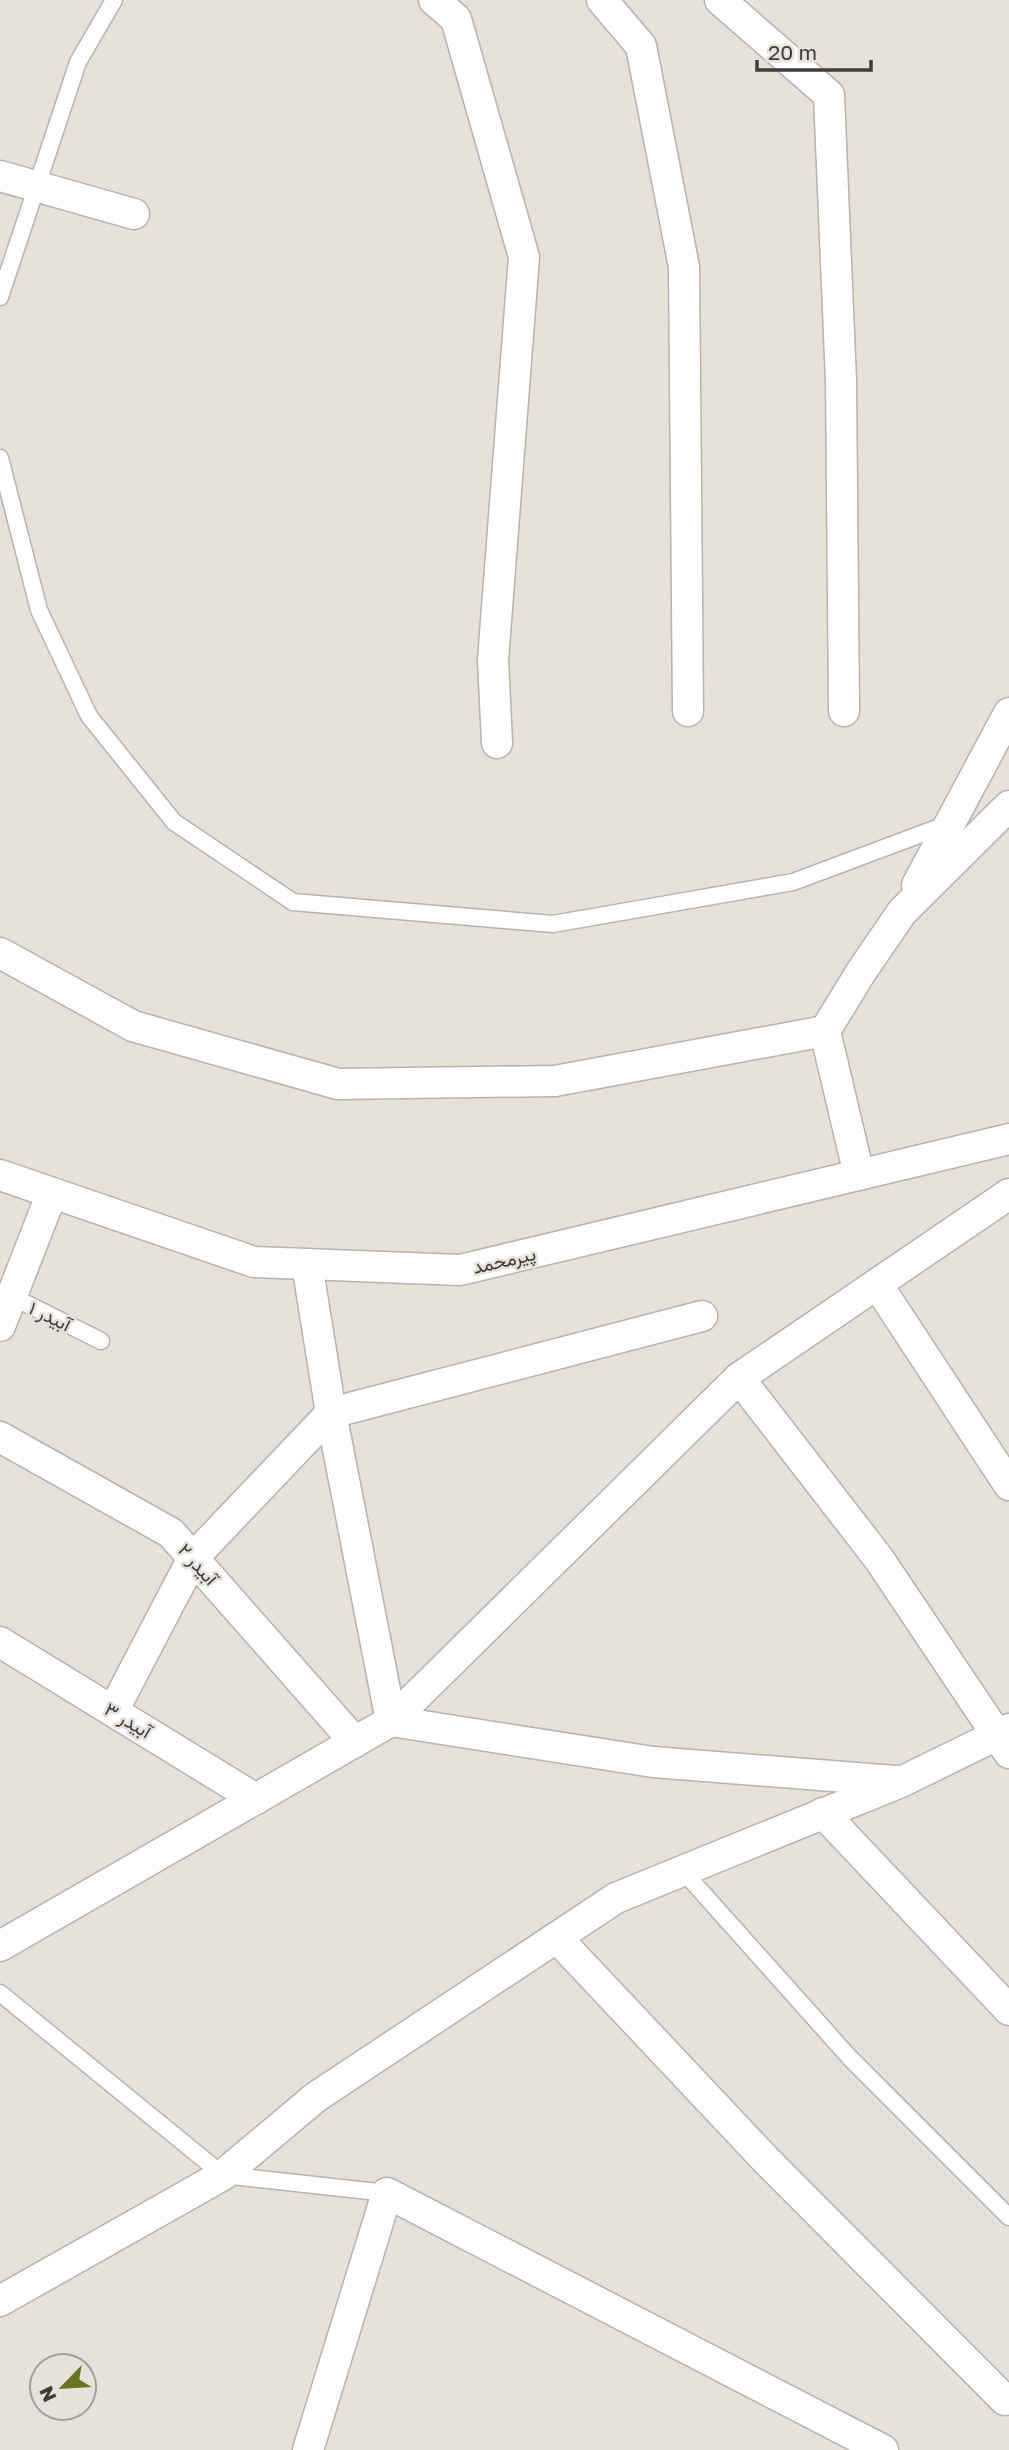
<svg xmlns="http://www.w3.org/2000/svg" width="1009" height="2450" font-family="'Golos Text',Vazirmatn,sans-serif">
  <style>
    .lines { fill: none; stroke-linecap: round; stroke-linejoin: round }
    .service-casing { stroke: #b9b2ad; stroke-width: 19 }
    .minor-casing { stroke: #b9b2ad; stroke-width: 33 }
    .service { stroke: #fff; stroke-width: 16 }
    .minor { stroke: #fff; stroke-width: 30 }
    .labels { text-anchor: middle; stroke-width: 5; stroke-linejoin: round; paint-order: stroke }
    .street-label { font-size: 19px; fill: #3f3c3a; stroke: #e7e1db }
  </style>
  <rect width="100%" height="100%" fill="#e7e1db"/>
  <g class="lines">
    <defs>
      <g id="service">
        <path d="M 0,297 L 78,62 L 114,0"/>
        <path d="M 0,458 L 39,610 L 89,716 L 174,822 L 293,902 L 553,924 L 793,882 L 948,824"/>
        <path d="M 5,1293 L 101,1341"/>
        <path d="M 683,1871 L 850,2058 L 1009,2217"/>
        <path d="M 0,1993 L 223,2175 L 387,2193"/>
      </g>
      <g id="minor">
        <path d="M 434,0 L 456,19 L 524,257 L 493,660 L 497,743"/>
        <path d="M 602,0 L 641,46 L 684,267 L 688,711"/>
        <path d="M 720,0 L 829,95 L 841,381 L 844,711"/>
        <path d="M 0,176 L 134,214"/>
        <path d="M 917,885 L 1009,713"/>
        <path d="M 0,953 L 133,1026 L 338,1084 L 555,1081 L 825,1031"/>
        <path d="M 0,1175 L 254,1262 L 460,1270 L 1009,1139"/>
        <path d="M 859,1175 L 825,1031 L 861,972 L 902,912 L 1009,806"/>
        <path d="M 307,1264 L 331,1413 L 391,1721 L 653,1762 L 895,1781"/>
        <path d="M 877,1284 L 1009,1485"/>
        <path d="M 0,1326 L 52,1193"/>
        <path d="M 739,1378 L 879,1559 L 1009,1753"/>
        <path d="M 0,1437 L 171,1533 L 355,1742"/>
        <path d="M 0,1642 L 256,1799"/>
        <path d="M 113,1711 L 193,1558 L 331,1413 L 702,1316"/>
        <path d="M 823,1813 L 1009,2010"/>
        <path d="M 557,1938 L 766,2160 L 1005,2400"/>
        <path d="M 0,1946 L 391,1721 L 739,1378 L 1009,1194"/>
        <path d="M 0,2301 L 223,2175 L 316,2097 L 616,1898 L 901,1782 L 1009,1729"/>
        <path d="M 308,2450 L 387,2193 L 883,2450"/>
      </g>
    </defs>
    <!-- service casing -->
    <use href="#service" class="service-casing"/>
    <!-- minor casing -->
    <use href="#minor" class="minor-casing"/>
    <!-- service -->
    <use href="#service" class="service"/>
    <!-- minor -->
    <use href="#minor" class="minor"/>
  </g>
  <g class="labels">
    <!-- street labels -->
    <g class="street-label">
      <text transform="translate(504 1260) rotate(-13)" y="7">پیرمحمد</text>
      <text transform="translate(50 1316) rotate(26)" y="7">آبیدر ۱</text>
      <text transform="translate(198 1564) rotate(48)" y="7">آبیدر ۲</text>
      <text transform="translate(128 1720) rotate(31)" y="7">آبیدر ۳</text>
    </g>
  </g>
  <!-- north arrow -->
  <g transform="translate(63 2387) rotate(245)"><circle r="33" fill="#e7e1db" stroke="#a49f9b" stroke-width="2"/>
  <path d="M0-5L12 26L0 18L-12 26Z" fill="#67741f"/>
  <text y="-10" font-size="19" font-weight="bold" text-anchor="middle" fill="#3f3c3a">N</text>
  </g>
  <!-- scale -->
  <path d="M757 60v10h114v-10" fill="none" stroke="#3f3c3a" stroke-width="3.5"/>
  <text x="768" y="60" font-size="21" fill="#3f3c3a" stroke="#e7e1db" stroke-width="5" paint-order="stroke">20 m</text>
</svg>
